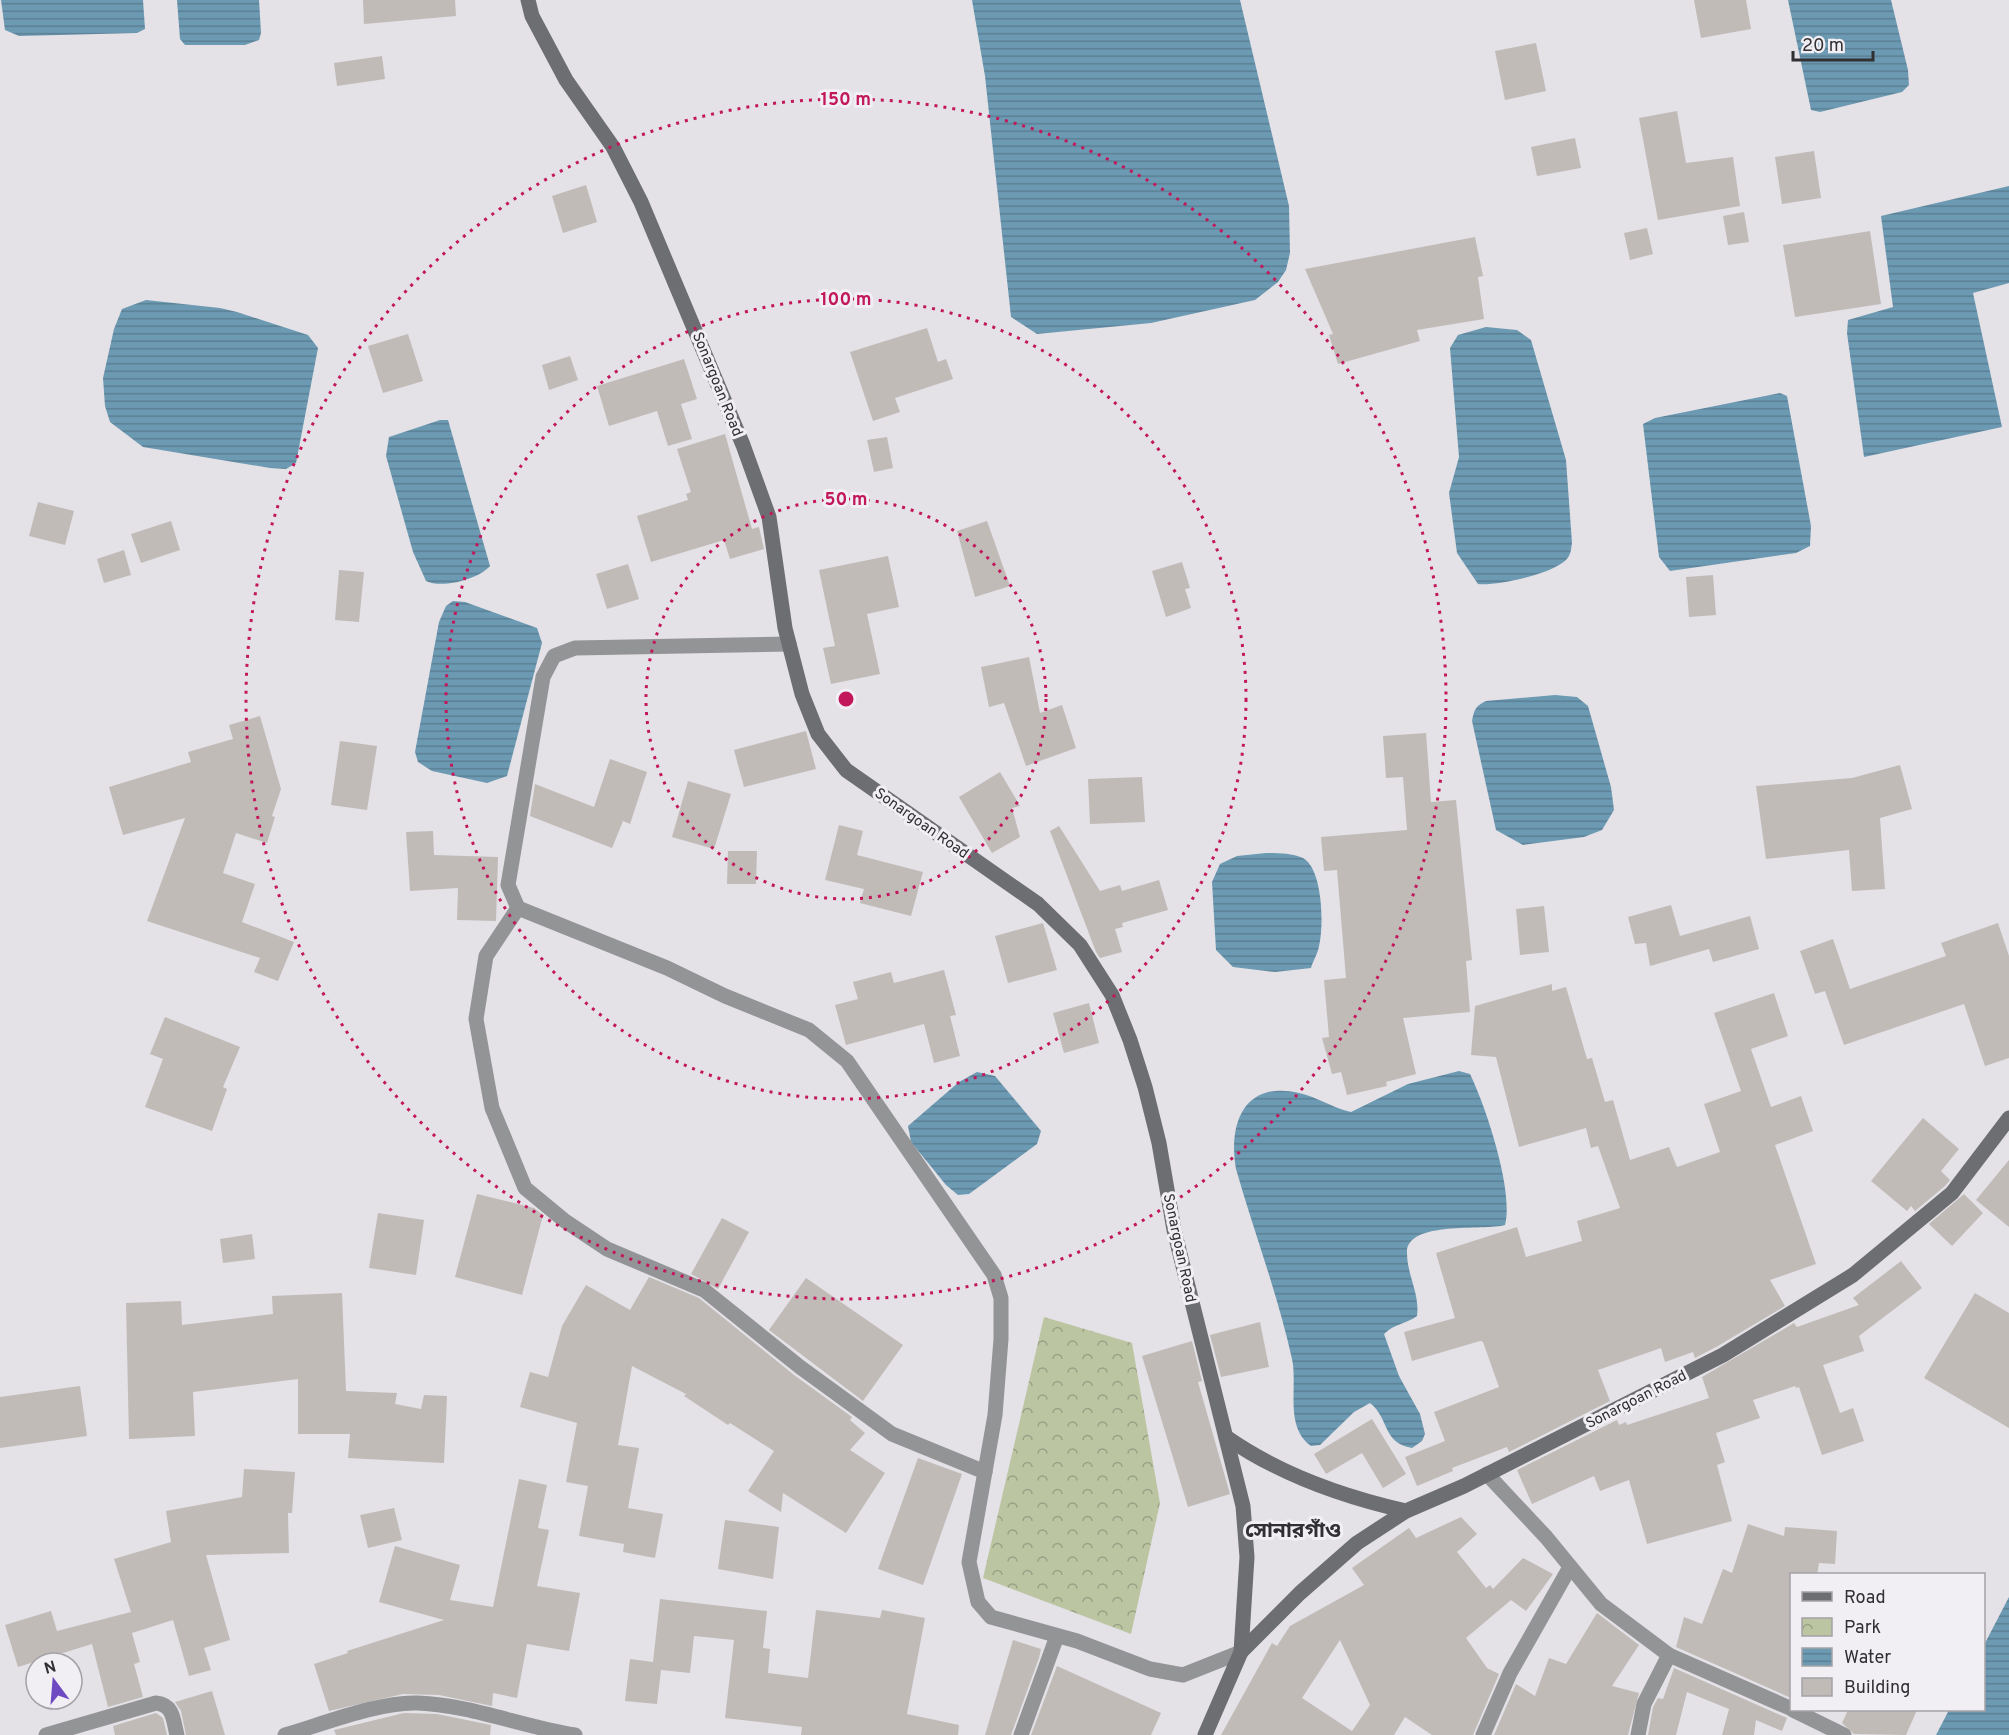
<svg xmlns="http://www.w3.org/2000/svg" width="2009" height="1735" font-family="Overpass,'Noto Sans Bengali',sans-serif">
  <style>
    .park { fill: url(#park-crowns) }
    .water { fill: url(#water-rules) }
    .building { fill: #c1bbb8; fill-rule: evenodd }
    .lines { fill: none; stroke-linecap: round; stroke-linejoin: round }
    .minor { stroke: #939496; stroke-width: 15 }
    .secondary { stroke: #6c6e71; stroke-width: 15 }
    .ring { fill: none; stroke: #c2185b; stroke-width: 3; stroke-dasharray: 3 6 }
    .labels { text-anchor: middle; stroke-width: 6; stroke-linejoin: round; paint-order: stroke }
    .street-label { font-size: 15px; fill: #302f31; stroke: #f1eef4 }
    .district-label { font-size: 21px; font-weight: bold; fill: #302f31; stroke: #f1eef4 }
    .centre { fill: #c2185b; stroke: #f1eef4; stroke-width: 3 }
    .ring-label { font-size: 18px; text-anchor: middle; font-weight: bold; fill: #c2185b; stroke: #f1eef4; stroke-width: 6; stroke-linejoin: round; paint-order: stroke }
  </style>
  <defs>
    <pattern id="park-crowns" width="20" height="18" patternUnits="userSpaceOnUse" patternTransform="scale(1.5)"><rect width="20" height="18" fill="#bcc5a2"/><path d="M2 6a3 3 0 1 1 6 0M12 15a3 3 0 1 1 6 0" fill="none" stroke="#99a085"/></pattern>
    <pattern id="water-rules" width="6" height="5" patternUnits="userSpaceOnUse" patternTransform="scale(1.5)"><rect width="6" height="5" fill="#6d9ab3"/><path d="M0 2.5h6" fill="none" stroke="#5a7e92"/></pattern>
  </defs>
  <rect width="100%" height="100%" fill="#e4e1e7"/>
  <!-- park -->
  <path class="park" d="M 1044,1317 L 1132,1343 L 1160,1503 L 1131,1634 L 983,1578 Z"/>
  <!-- water -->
  <g class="water">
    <path d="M 1,0 L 143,0 L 145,29 L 137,33 L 19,36 L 5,30 Z"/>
    <path d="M 177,0 L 259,0 L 261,33 L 259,40 L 245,45 L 185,45 L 180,39 Z"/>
    <path d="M 972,0 L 1240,0 L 1289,206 L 1290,253 L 1286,270 L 1278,282 L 1255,300 L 1151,323 L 1037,334 L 1011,317 L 985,76 Z"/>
    <path d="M 1788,0 L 1891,0 L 1908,70 L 1909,85 L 1902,92 L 1820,112 L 1811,110 Z"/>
    <path d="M 2009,186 L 2009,283 L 1973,293 L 2002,427 L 1864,457 L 1847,333 L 1848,320 L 1893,307 L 1881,216 Z"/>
    <path d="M 146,300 L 220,308 L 237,312 L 308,335 L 318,348 L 296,463 L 286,469 L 270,468 L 143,447 L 110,422 L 105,406 L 103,378 L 114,329 L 122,309 Z"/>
    <path d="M 1486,327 L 1517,330 L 1531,340 L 1566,460 L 1572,543 C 1571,549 1571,555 1566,560 C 1552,574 1497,586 1478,584 L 1457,553 L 1449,493 L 1459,457 L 1450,348 L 1458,335 Z"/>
    <path d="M 1780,393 L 1787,396 L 1811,526 L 1810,546 L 1796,553 L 1670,571 L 1659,557 L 1643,424 L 1655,418 Z"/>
    <path d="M 440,420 L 448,420 L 490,566 C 479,579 442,589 426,581 L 413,552 L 386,456 L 389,437 Z"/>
    <path d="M 453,601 L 465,602 L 537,628 L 542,643 L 507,776 L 487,783 L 432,771 L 418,762 L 415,752 L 439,622 L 446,606 Z"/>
    <path d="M 1555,695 L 1577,697 L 1588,706 L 1611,787 L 1614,810 L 1602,830 L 1584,837 L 1523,845 L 1496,830 L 1472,721 C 1474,709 1476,706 1486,701 Z"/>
    <path d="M 1266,853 C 1278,853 1291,853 1303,858 C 1323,869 1324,926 1319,946 C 1318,953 1313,961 1311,968 L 1275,972 L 1233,967 L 1216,950 L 1212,882 L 1220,864 L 1237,856 Z"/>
    <path d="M 1459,1071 L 1470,1074 C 1486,1107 1514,1191 1505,1225 C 1484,1231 1406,1220 1407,1253 C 1407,1275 1420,1294 1417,1316 C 1406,1324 1394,1324 1384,1334 L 1399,1376 L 1420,1414 L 1425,1434 L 1422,1441 L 1412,1448 C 1382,1443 1390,1419 1370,1403 L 1354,1412 L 1320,1445 L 1311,1446 C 1284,1427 1298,1386 1292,1359 C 1278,1295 1254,1232 1236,1169 C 1228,1124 1244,1080 1299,1093 C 1317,1097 1333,1108 1351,1112 L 1408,1084 Z"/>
    <path d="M 977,1072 L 995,1076 L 1041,1131 L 1037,1144 L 969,1194 L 958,1195 L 946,1185 L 911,1142 L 908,1126 L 959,1082 Z"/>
    <path d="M 2009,1597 L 2009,1735 L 1936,1735 L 1949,1710 L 1984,1710 L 1984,1645 Z"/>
  </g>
  <!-- building -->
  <g class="building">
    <path d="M 363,0 L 455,0 L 456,16 L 364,24 Z"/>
    <path d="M 1694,0 L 1746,0 L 1751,29 L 1701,38 Z"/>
    <path d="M 1536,43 L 1546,91 L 1505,100 L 1495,51 Z"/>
    <path d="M 382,56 L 385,79 L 337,86 L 334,63 Z"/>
    <path d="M 1677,111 L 1686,163 L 1733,157 L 1740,206 L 1658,220 L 1639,118 Z"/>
    <path d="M 1575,138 L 1581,168 L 1537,176 L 1531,147 Z"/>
    <path d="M 1814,151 L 1821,198 L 1782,204 L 1775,157 Z"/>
    <path d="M 586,185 L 597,222 L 563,233 L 552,196 Z"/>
    <path d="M 1744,212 L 1749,242 L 1728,245 L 1723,216 Z"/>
    <path d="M 1647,228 L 1653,254 L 1630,260 L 1624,233 Z"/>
    <path d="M 1870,231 L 1881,304 L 1795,317 L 1783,245 Z"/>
    <path d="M 1475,237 L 1483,276 L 1478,277 L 1484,319 L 1417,330 L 1420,341 L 1338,364 L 1329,335 L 1333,334 L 1305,269 Z"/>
    <path d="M 927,328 L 938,362 L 946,359 L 953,379 L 895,398 L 900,412 L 873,421 L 850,352 Z"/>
    <path d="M 408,334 L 423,381 L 383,393 L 368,346 Z"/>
    <path d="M 570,356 L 578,380 L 549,390 L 542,365 Z"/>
    <path d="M 684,359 L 697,399 L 681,404 L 692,439 L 668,446 L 657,411 L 609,426 L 597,386 Z"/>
    <path d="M 725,434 L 752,529 L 759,527 L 764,549 L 730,559 L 724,540 L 651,562 L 637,516 L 688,500 L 686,494 L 691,492 L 677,449 Z"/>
    <path d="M 887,437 L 893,468 L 874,472 L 867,440 Z"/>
    <path d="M 38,502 L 74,511 L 65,545 L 29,536 Z"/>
    <path d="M 171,521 L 180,550 L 141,563 L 131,534 Z"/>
    <path d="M 987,521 L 1010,586 L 975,597 L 957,531 Z"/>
    <path d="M 124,550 L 131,575 L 104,583 L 97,559 Z"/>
    <path d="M 888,556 L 899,607 L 867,614 L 880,674 L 831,684 L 823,648 L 835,646 L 819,570 Z"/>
    <path d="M 1182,562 L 1190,588 L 1185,589 L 1191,608 L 1166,617 L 1152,571 Z"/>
    <path d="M 628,564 L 639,599 L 607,609 L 596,574 Z"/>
    <path d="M 339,570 L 364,572 L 359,622 L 335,620 Z"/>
    <path d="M 1713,575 L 1716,615 L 1689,617 L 1686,577 Z"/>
    <path d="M 1029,657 L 1040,713 L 1062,705 L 1076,748 L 1026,766 L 1004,703 L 989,707 L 981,667 Z"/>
    <path d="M 260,716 L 281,789 L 272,816 L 275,817 L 267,843 L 236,833 L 223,873 L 255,884 L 242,922 L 294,942 L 278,981 L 254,972 L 260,958 L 147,921 L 185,818 L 123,835 L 109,787 L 191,762 L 188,752 L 233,739 L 229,725 Z"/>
    <path d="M 806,731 L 816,769 L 744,787 L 734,750 Z"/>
    <path d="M 1426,733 L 1431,802 L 1456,800 L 1472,960 L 1466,961 L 1470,1012 L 1403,1018 L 1416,1074 L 1386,1082 L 1387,1086 L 1347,1095 L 1341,1072 L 1332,1074 L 1322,1038 L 1329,1037 L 1324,980 L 1346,978 L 1337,870 L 1324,871 L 1321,837 L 1407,830 L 1403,777 L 1386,778 L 1383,736 Z"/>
    <path d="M 340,741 L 377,746 L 367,810 L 331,805 Z"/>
    <path d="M 610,759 L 647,772 L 630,824 L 623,821 L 612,848 L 530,816 L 535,784 L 594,807 Z"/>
    <path d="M 1900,765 L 1912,809 L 1880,818 L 1885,889 L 1852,891 L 1849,850 L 1766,859 L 1756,786 L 1852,778 Z"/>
    <path d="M 1000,772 L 1020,806 L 1012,808 L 1020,837 L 992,853 L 959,797 Z"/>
    <path d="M 1142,777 L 1145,822 L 1090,824 L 1088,779 Z"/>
    <path d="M 688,781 L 731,794 L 714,849 L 672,837 Z"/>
    <path d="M 839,825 L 863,831 L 857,855 L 923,872 L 911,916 L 860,903 L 864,889 L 825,880 Z"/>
    <path d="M 1059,826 L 1100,891 L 1120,885 L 1122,891 L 1159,880 L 1168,910 L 1122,923 L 1123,927 L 1115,929 L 1122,952 L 1100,958 L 1096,952 L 1050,831 Z"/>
    <path d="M 433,831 L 434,855 L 498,857 L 496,921 L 457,920 L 458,888 L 410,891 L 406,832 Z"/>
    <path d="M 728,851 L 757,851 L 756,884 L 727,884 Z"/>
    <path d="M 1671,905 L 1680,936 L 1750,916 L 1759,949 L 1713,962 L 1709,949 L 1650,966 L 1646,943 L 1635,944 L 1628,917 Z"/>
    <path d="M 1544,906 L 1549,952 L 1520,955 L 1516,909 Z"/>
    <path d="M 1043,923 L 1057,970 L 1008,983 L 995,936 Z"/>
    <path d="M 1998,923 L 2009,956 L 2009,1058 L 1985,1066 L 1964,1004 L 1844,1045 L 1825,991 L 1815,994 L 1800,951 L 1833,939 L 1850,989 L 1946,956 L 1941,943 Z"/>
    <path d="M 944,970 L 956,1015 L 950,1016 L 960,1056 L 934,1063 L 924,1024 L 846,1045 L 835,1005 L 858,999 L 853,982 L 891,972 L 894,983 Z"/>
    <path d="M 1552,984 L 1552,991 L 1566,987 L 1587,1059 L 1592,1058 L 1605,1102 L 1613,1100 L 1630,1160 L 1669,1147 L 1677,1167 L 1720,1152 L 1704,1104 L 1741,1091 L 1714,1013 L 1774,993 L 1788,1036 L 1751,1049 L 1771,1107 L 1801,1096 L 1813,1131 L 1775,1145 L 1816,1264 L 1770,1280 L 1785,1306 L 1718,1346 L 1695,1358 L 1693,1352 L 1665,1362 L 1661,1348 L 1598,1370 L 1610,1401 L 1509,1452 L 1507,1447 L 1452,1468 L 1453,1471 L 1417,1486 L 1405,1457 L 1445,1441 L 1434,1412 L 1499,1387 L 1483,1342 L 1480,1341 L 1412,1361 L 1404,1332 L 1455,1318 L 1436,1253 L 1517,1227 L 1526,1257 L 1582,1241 L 1577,1221 L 1620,1208 L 1598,1146 L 1591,1148 L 1586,1128 L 1519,1147 L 1496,1057 L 1471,1055 L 1475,1006 Z"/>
    <path d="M 1089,1003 L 1099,1043 L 1064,1053 L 1053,1013 Z"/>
    <path d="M 165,1017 L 240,1047 L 223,1087 L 227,1089 L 212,1131 L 145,1107 L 163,1059 L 150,1054 Z"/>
    <path d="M 1923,1118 L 1959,1149 L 1941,1171 L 1950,1180 L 1945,1186 L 1915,1211 L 1911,1206 L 1907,1211 L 1871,1181 Z"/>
    <path d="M 2009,1160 L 2009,1227 L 1976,1200 Z"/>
    <path d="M 477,1194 L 534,1208 L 543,1215 L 522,1295 L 455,1277 Z"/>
    <path d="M 1964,1194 L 1983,1213 L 1952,1246 L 1929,1224 Z"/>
    <path d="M 378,1213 L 424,1220 L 416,1275 L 369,1268 Z"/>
    <path d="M 722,1218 L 749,1232 L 718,1289 L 691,1274 Z"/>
    <path d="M 252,1234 L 255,1259 L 223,1263 L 220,1239 Z"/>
    <path d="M 1901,1261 L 1922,1288 L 1859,1336 L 1864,1351 L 1823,1365 L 1840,1413 L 1853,1408 L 1864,1441 L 1822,1455 L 1799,1387 L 1796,1388 L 1795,1386 L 1753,1400 L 1760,1418 L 1716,1433 L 1725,1462 L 1717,1465 L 1732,1521 L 1647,1544 L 1629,1480 L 1600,1491 L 1594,1476 L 1532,1504 L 1517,1470 L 1617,1420 L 1619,1425 L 1626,1422 L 1627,1425 L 1709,1398 L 1702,1377 L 1794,1323 L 1797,1327 L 1859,1305 L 1853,1298 Z"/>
    <path d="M 649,1277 L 699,1298 L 794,1375 L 852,1417 L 850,1420 L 865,1433 L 850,1450 L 885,1473 L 846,1533 L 783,1493 L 781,1512 L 748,1491 L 774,1451 L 730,1423 L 728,1425 L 684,1396 L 686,1394 L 632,1366 L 618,1445 L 639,1448 L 628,1508 L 663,1514 L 655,1558 L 623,1552 L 624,1544 L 579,1536 L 588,1486 L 566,1482 L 577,1423 L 520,1407 L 530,1372 L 548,1377 L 562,1326 L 586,1285 L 630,1310 Z"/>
    <path d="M 806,1278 L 903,1345 L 863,1401 L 769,1330 Z"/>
    <path d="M 342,1293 L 346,1391 L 397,1393 L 395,1404 L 421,1409 L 424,1395 L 447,1396 L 444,1463 L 348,1458 L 350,1434 L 298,1434 L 298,1379 L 193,1392 L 195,1436 L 129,1439 L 126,1303 L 181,1301 L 182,1325 L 273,1314 L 272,1296 Z"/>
    <path d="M 1975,1293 L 2009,1313 L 2009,1428 L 1924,1378 Z"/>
    <path d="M 1260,1322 L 1269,1367 L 1221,1377 L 1210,1335 Z"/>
    <path d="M 1192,1341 L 1202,1381 L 1198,1382 L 1230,1494 L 1188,1507 L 1142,1356 Z"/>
    <path d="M 80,1386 L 87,1436 L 0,1448 L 0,1397 Z"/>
    <path d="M 1372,1419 L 1406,1474 L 1383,1488 L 1362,1453 L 1326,1474 L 1314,1454 Z"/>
    <path d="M 918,1458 L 962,1474 L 923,1585 L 878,1569 Z"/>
    <path d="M 244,1469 L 295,1472 L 292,1513 L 288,1513 L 289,1553 L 206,1555 L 230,1640 L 204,1648 L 211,1670 L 189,1676 L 173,1620 L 132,1633 L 140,1662 L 134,1664 L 143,1697 L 108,1707 L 92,1644 L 18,1667 L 5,1625 L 51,1611 L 57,1631 L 131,1612 L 114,1559 L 171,1542 L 166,1511 L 242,1497 Z"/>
    <path d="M 519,1479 L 547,1485 L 538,1528 L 549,1530 L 537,1586 L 580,1593 L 569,1651 L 527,1644 L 517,1698 L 493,1693 L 492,1706 L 439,1695 L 403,1694 L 329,1711 L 314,1664 L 348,1653 L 347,1651 L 444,1620 L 379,1602 L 395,1546 L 460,1565 L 450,1600 L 493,1607 Z"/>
    <path d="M 394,1508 L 402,1540 L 368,1548 L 360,1515 Z"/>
    <path d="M 1461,1517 L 1477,1534 L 1457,1552 L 1486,1588 L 1490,1585 L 1493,1589 L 1523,1558 L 1553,1574 L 1526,1611 L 1511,1600 L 1466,1638 L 1487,1668 L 1499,1674 L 1473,1735 L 1432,1735 L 1405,1717 L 1394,1735 L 1221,1735 L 1272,1643 L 1277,1646 L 1290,1626 L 1364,1585 L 1352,1568 L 1409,1528 L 1416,1538 ZM 1340,1640 L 1370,1705 L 1352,1731 L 1302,1698 Z"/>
    <path d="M 725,1520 L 779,1527 L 773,1579 L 718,1569 Z"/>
    <path d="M 1748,1524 L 1784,1536 L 1785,1527 L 1837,1531 L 1835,1564 L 1819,1563 L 1817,1575 L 1791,1575 L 1791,1698 L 1676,1647 L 1684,1617 L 1702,1624 L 1723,1569 L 1732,1573 Z"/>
    <path d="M 660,1599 L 767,1611 L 763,1648 L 770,1649 L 768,1673 L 808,1678 L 816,1610 L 880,1618 L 882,1610 L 925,1618 L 907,1714 L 959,1725 L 958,1735 L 801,1735 L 802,1727 L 725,1718 L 734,1640 L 694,1636 L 690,1673 L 661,1670 L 657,1704 L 625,1701 L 630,1659 L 653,1662 Z"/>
    <path d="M 1597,1613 L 1639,1645 L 1612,1686 L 1639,1693 L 1628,1735 L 1494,1735 L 1516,1684 L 1535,1696 L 1549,1658 L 1566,1664 Z"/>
    <path d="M 1013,1640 L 1041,1649 L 1039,1658 L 1011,1735 L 985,1735 Z"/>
    <path d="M 1057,1666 L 1161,1713 L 1151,1735 L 1031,1735 Z"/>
    <path d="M 1674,1668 L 1787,1718 L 1782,1731 L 1756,1720 L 1754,1735 L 1722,1735 L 1729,1709 L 1687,1692 L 1676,1735 L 1648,1735 L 1653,1707 L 1658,1698 L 1663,1699 Z"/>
    <path d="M 212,1691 L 225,1735 L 186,1735 L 181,1711 L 175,1702 Z"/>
    <path d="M 1848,1710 L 1917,1710 L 1906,1735 L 1854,1734 L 1842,1723 Z"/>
    <path d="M 156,1713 L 163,1718 L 167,1735 L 115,1735 L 113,1726 Z"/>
    <path d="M 404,1713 L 437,1714 L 491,1725 L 490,1735 L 336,1735 L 334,1730 Z"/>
  </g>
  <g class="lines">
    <!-- minor -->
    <g class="minor">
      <path d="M 789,644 L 575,648 L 554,656 L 543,677 L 508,885 L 518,908 L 667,968 L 725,996 L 809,1030 L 847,1061 L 994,1275 L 1001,1298 L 1001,1339 L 995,1415 L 969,1562 L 978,1602 L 991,1617 L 1077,1641 L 1150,1669 L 1183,1675 L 1241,1652"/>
      <path d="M 518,908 L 486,956 L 476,1019 L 492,1108 L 525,1188 L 565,1221 L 607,1249 L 704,1290 L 800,1367 L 892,1434 L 985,1472"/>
      <path d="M 1487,1474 L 1546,1537 L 1601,1604 L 1669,1655 L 1792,1709"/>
      <path d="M 1793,1710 L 1844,1735"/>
      <path d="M 46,1735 L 156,1703 C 174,1705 173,1720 177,1735"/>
      <path d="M 285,1735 C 323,1724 381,1701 418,1703 C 471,1705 523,1727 575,1735"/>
      <path d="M 1021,1735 L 1057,1636"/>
      <path d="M 1483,1735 L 1510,1673 L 1570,1567"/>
      <path d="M 1638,1735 L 1644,1704 L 1669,1655"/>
    </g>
    <!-- secondary -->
    <g class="secondary">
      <path d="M 528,0 L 532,16 L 566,80 L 613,147 L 641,202 L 743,445 L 769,517 L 785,628 L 802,694 L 818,734 L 846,770 L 1038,904 L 1080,945 L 1112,995 L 1130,1040 L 1145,1087 L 1159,1143 L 1174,1230 L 1243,1506 L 1247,1557 L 1241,1652 L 1205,1735"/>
      <path d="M 1226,1437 C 1279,1474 1344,1497 1406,1511"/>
      <path d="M 1241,1652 L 1300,1593 L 1357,1543 L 1406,1511 L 1464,1486 L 1723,1355 L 1853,1275 L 1952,1193 L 2009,1118"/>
    </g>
  </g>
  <!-- distance rings -->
  <g class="ring">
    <circle cx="846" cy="699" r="200"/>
    <circle cx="846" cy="699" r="400"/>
    <circle cx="846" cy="699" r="600"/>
  </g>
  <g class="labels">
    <!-- street labels -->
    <g class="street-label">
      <text transform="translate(718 384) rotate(68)" y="5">Sonargoan Road</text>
      <text transform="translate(922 823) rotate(35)" y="5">Sonargoan Road</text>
      <text transform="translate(1180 1248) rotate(78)" y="5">Sonargoan Road</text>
      <text transform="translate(1636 1399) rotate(-27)" y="5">Sonargoan Road</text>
    </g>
    <!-- district labels -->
    <g class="district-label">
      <text x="1293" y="1537">সোনারগাঁও</text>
    </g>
  </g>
  <circle cx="846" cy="699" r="9" class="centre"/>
  <g class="ring-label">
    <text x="846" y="105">150 m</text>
    <text x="846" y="305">100 m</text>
    <text x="846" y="505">50 m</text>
  </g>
  <!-- legend -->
  <rect x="1790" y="1573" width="195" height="138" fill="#f1eef4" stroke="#a4a2a6" stroke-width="1.5"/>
  <rect x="1802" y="1592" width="30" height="9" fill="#6c6e71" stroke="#a4a2a6" stroke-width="1.5"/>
  <text x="1844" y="1603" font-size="18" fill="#302f31">Road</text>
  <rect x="1802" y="1618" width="30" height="18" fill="url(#park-crowns)" stroke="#a4a2a6" stroke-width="1.5"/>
  <text x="1844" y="1633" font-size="18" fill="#302f31">Park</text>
  <rect x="1802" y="1648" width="30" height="18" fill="url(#water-rules)" stroke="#a4a2a6" stroke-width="1.5"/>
  <text x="1844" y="1663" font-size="18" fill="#302f31">Water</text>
  <rect x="1802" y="1678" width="30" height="18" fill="#c1bbb8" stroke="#a4a2a6" stroke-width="1.5"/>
  <text x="1844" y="1693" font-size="18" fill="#302f31">Building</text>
  <!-- north arrow -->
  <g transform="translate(54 1681) rotate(344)"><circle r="28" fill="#f1eef4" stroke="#a4a2a6" stroke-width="1.5"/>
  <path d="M0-4.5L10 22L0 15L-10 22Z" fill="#6f49c2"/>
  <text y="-9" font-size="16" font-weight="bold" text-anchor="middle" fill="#302f31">N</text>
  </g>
  <!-- scale -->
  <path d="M1793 51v9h80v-9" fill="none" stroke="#302f31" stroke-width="3"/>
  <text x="1802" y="51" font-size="18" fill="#302f31" stroke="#f1eef4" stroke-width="4.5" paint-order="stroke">20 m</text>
</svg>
